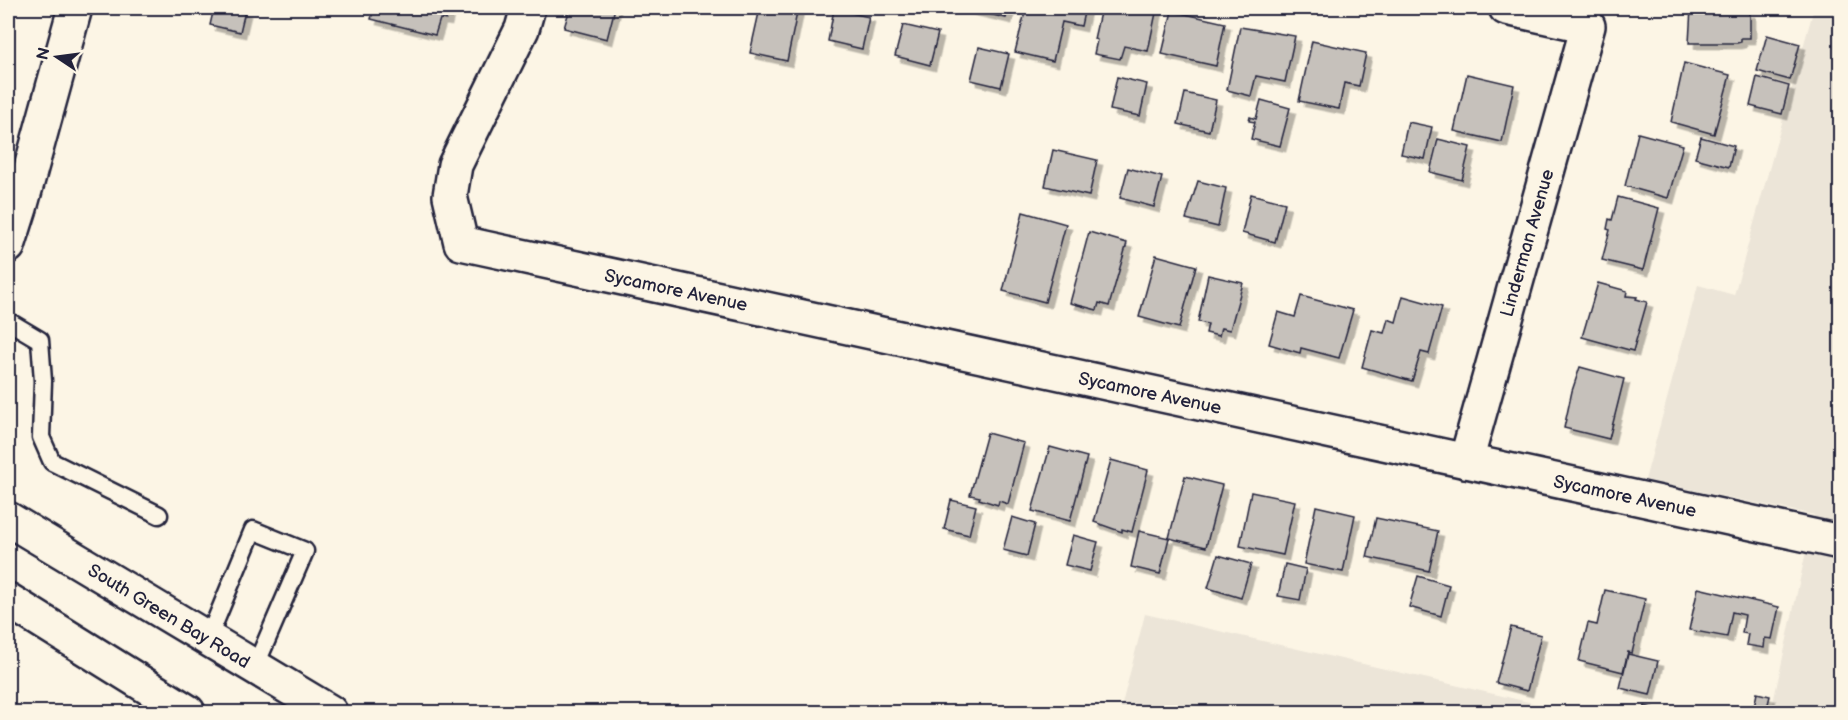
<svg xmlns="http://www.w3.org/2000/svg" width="1848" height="720" font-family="'Balsamiq Sans',sans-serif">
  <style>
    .built { fill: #ece5d8 }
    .building { fill: #c6c1bb; stroke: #22223b; stroke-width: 1.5; filter: url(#shadow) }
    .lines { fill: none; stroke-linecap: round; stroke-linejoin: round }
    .lane-casing { stroke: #22223b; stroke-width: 21 }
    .street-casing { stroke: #22223b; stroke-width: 38 }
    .secondary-casing { stroke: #22223b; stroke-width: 38 }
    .primary-casing { stroke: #22223b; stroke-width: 38 }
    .lane { stroke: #fcf5e5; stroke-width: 16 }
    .street { stroke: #fcf5e5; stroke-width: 33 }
    .secondary { stroke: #fcf5e5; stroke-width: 33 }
    .primary { stroke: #fcf5e5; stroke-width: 33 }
    .labels { text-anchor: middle; stroke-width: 5; stroke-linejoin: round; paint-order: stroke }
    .street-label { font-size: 18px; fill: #22223b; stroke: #fcf5e5 }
  </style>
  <defs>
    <filter id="shadow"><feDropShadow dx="5.5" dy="5.5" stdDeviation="0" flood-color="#0004"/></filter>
  </defs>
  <rect width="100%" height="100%" fill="#fcf5e5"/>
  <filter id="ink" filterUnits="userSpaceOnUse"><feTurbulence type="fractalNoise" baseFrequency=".0167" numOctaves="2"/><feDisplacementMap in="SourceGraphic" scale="12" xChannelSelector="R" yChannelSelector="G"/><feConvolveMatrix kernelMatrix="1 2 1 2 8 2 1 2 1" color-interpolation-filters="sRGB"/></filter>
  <g filter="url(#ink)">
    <!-- built -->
    <g class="built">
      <path d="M 1814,8 L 1840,8 L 1840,712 L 1771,712 L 1814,515 L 1645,480 L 1698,285 L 1734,295 Z"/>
      <path d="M 1145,614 L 1572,712 L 1120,712 Z"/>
    </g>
    <!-- building -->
    <g class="building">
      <path d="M 214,8 L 231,8 L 245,11 L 240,32 L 210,25 Z"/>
      <path d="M 374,8 L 449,8 L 446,20 L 440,19 L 435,35 L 371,19 Z"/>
      <path d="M 570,8 L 615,8 L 607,39 L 564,28 Z"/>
      <path d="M 760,8 L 798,8 L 787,61 L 750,53 Z"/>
      <path d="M 963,8 L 1009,8 L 1006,18 Z"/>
      <path d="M 1026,8 L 1085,8 L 1081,26 L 1062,22 L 1053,61 L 1015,52 Z"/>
      <path d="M 1101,8 L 1157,8 L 1148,51 L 1124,46 L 1120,59 L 1094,54 L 1097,40 L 1094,39 Z"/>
      <path d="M 1691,8 L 1738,8 L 1738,12 L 1750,12 L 1750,38 L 1741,38 L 1741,42 L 1737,43 L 1689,43 Z"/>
      <path d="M 834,9 L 869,17 L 862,49 L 828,41 Z"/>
      <path d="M 1172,11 L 1225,23 L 1216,66 L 1162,54 Z"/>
      <path d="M 903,25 L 938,33 L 930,65 L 895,56 Z"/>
      <path d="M 1240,27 L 1295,36 L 1285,82 L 1256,76 L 1251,96 L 1227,90 Z"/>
      <path d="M 1767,35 L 1800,44 L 1790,80 L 1757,71 Z"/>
      <path d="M 1312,41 L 1366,53 L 1359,86 L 1344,83 L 1339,109 L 1299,101 Z"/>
      <path d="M 979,47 L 1009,54 L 1001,87 L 971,80 Z"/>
      <path d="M 1684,63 L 1730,75 L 1714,134 L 1671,122 Z"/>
      <path d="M 1467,74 L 1514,85 L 1502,142 L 1454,131 Z"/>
      <path d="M 1117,77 L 1147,84 L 1140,116 L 1110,110 Z"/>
      <path d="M 1757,77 L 1789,86 L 1782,114 L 1750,106 Z"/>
      <path d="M 1185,93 L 1216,100 L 1209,131 L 1178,124 Z"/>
      <path d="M 1261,100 L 1290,108 L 1280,146 L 1251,139 L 1255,122 L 1249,121 L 1250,117 L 1256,119 Z"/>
      <path d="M 1408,122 L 1432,127 L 1425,159 L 1401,154 Z"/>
      <path d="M 1638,133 L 1683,145 L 1668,198 L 1625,186 Z"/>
      <path d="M 1701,137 L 1734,146 L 1729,167 L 1695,158 Z"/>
      <path d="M 1438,139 L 1470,147 L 1462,180 L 1430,172 Z"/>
      <path d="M 1053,150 L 1097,160 L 1089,196 L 1045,186 Z"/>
      <path d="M 1128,168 L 1162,177 L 1154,207 L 1120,198 Z"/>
      <path d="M 1198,181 L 1226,188 L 1218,227 L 1186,219 Z"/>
      <path d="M 1251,194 L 1285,203 L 1275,242 L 1242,233 Z"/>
      <path d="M 1618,197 L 1659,208 L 1643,270 L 1602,260 L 1610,230 L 1607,229 L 1609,219 L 1612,220 Z"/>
      <path d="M 1023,212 L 1066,224 L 1045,302 L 1003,291 Z"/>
      <path d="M 1089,232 L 1127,243 L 1109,306 L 1099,303 L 1097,310 L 1070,303 Z"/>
      <path d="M 1156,255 L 1196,266 L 1179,328 L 1139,317 Z"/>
      <path d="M 1208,275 L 1243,283 L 1230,330 L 1221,328 L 1219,336 L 1206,333 L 1208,324 L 1198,322 Z"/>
      <path d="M 1598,283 L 1627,291 L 1626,296 L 1637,297 L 1636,299 L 1647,302 L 1633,351 L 1582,337 Z"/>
      <path d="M 1301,296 L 1353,310 L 1339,358 L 1301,348 L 1300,353 L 1269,344 L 1278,312 L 1295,317 Z"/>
      <path d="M 1403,296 L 1442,307 L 1429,354 L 1421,352 L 1412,381 L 1362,367 L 1372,330 L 1384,333 L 1388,319 L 1396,322 Z"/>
      <path d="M 1580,367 L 1624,379 L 1609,439 L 1564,428 L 1572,391 Z"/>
      <path d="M 987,433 L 1024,443 L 1008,504 L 999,501 L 998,505 L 979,499 L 980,497 L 970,495 Z"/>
      <path d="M 1050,447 L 1087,457 L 1070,521 L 1032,511 Z"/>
      <path d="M 1111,460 L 1148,470 L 1132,532 L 1122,529 L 1122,532 L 1094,522 Z"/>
      <path d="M 1185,476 L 1222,485 L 1206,547 L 1169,538 Z"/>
      <path d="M 1251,492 L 1295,501 L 1283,555 L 1240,546 Z"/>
      <path d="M 951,500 L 976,506 L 969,535 L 944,529 Z"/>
      <path d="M 1316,506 L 1355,515 L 1343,572 L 1304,564 Z"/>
      <path d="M 1012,517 L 1035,524 L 1027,556 L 1003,550 Z"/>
      <path d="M 1376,518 L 1438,531 L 1429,571 L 1367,557 Z"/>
      <path d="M 1139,531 L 1169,538 L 1160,574 L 1131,567 Z"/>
      <path d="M 1073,535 L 1098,542 L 1090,571 L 1065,565 Z"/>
      <path d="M 1218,555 L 1251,564 L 1241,598 L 1208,588 Z"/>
      <path d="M 1285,564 L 1306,569 L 1300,600 L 1278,596 Z"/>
      <path d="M 1418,576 L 1449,585 L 1441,616 L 1409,607 Z"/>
      <path d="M 1698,588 L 1779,607 L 1772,639 L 1765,638 L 1764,648 L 1746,645 L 1748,634 L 1742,633 L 1745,615 L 1732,612 L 1727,637 L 1689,630 Z"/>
      <path d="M 1605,590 L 1645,599 L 1632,653 L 1628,652 L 1623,672 L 1579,661 L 1588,623 L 1597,625 Z"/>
      <path d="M 1511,627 L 1541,635 L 1527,691 L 1496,683 Z"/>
      <path d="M 1628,654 L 1658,661 L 1650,695 L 1620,688 Z"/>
      <path d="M 1757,693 L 1770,696 L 1766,712 L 1753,712 Z"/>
      <path d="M 1645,706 L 1659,710 L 1659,712 L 1643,712 Z"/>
    </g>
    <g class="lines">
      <defs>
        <g id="lane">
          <path d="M 8,321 L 40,340 L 43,381 L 41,437 L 52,462 L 159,515"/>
          <path d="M 208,639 L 253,530 L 305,551 L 255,667"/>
        </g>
        <g id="street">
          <path d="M 528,8 L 522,29 L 455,165 L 450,196 L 461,243 L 1840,542"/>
          <path d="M 1466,461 L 1588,26 L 1506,8"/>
        </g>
        <path id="secondary" d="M 8,246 L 20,208 L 75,8"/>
        <g id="primary">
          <path d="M 8,519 L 330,712"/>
          <path d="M 8,600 L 188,712"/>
        </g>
      </defs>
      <!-- lane casing -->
      <use href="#lane" class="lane-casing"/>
      <!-- street casing -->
      <use href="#street" class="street-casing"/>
      <!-- secondary casing -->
      <use href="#secondary" class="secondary-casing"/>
      <!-- primary casing -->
      <use href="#primary" class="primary-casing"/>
      <!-- lane -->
      <use href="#lane" class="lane"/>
      <!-- street -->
      <use href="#street" class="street"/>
      <!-- secondary -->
      <use href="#secondary" class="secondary"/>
      <!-- primary -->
      <use href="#primary" class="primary"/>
    </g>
  </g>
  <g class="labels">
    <!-- street labels -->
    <g class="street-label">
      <text transform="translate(1527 243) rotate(-74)" y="6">Linderman Avenue</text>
      <text transform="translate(676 290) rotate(12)" y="6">Sycamore Avenue</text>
      <text transform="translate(1150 393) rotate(12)" y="6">Sycamore Avenue</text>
      <text transform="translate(1625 496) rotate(12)" y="6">Sycamore Avenue</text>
      <text transform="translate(169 616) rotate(31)" y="6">South Green Bay Road</text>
    </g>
  </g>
  <!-- margin -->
  <rect width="1848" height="720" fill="none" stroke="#fcf5e5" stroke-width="30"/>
  <rect x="15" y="15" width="1818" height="690" fill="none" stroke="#22223b" stroke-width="2" filter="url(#ink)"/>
  <!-- north arrow -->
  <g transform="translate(57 57) rotate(283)" stroke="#fcf5e5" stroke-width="4.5" paint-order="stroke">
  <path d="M0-4.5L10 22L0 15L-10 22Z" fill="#22223b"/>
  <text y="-9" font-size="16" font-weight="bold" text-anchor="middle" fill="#22223b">N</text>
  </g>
</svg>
